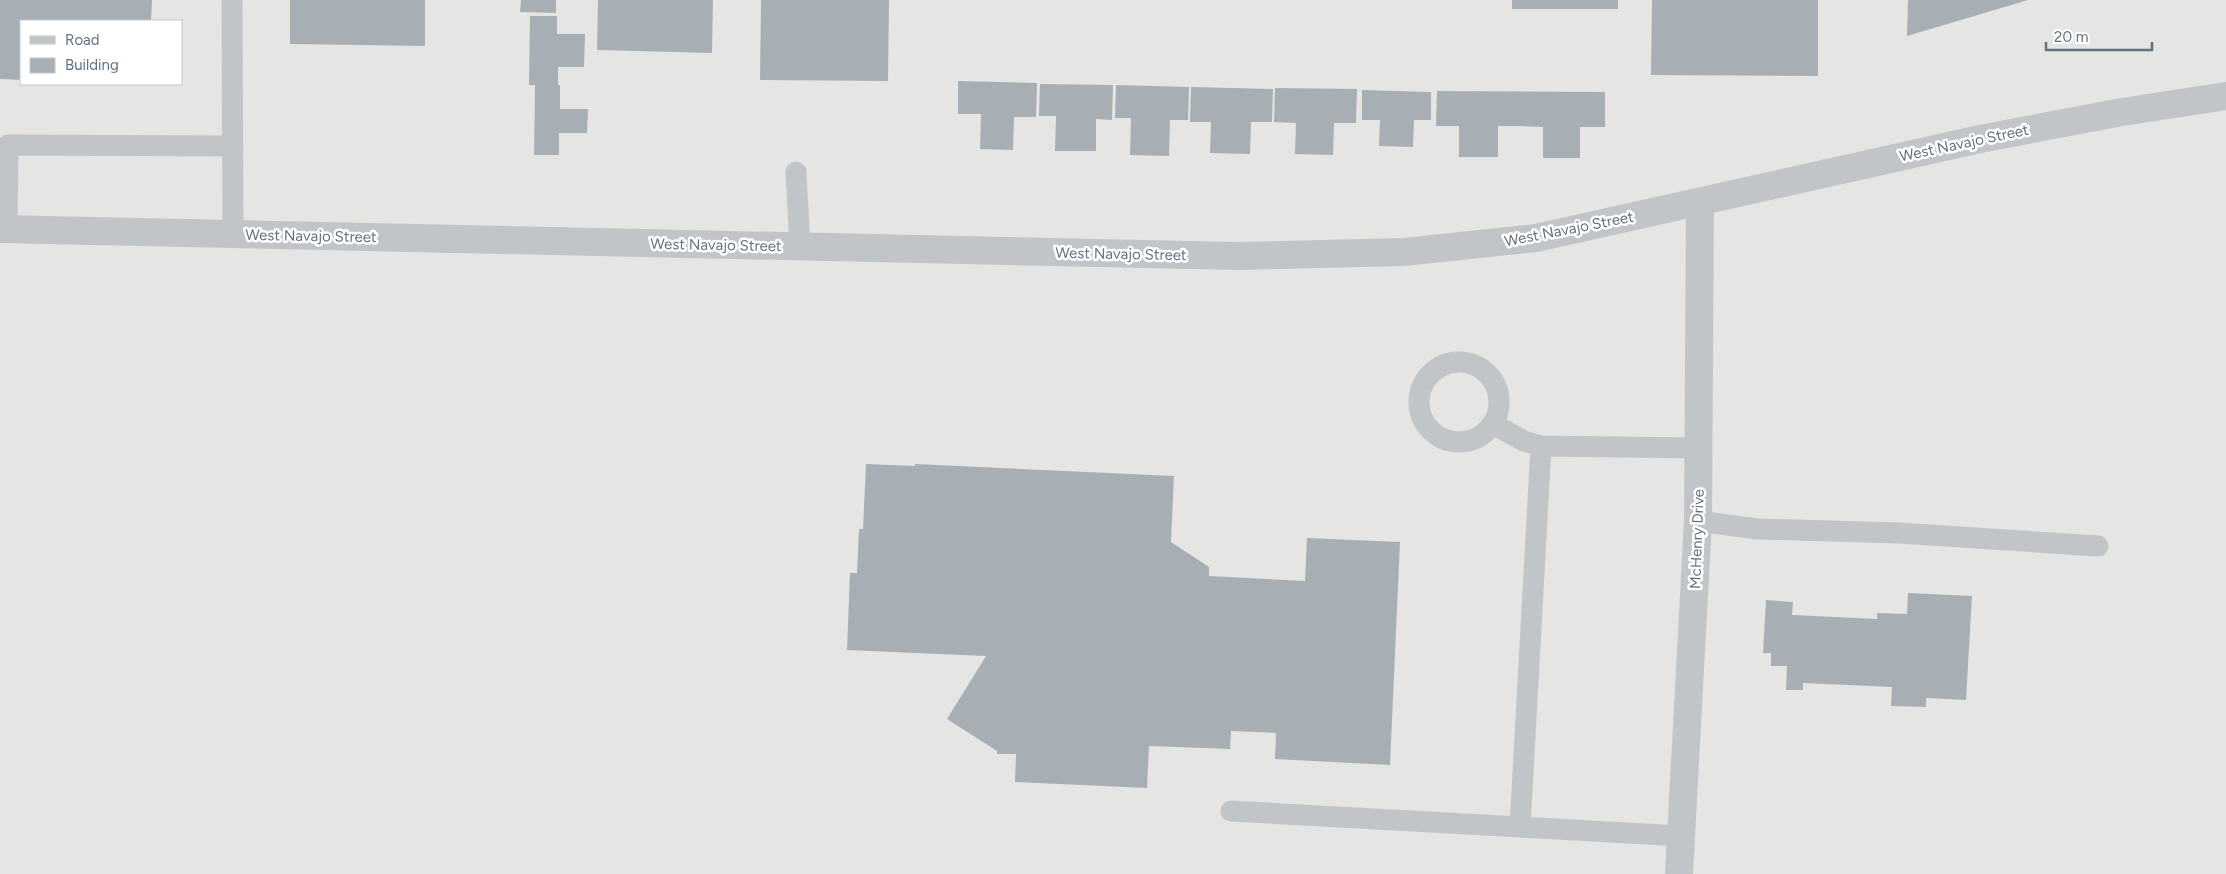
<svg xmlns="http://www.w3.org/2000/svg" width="2226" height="874" font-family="Figtree,sans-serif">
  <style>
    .built { fill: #e5e6e4; fill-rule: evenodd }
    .building { fill: #a7afb5 }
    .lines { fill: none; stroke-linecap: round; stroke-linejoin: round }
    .service { stroke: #c1c5c8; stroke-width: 21 }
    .minor { stroke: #c1c5c8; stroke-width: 28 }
    .tertiary { stroke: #c1c5c8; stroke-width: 28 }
    .labels { text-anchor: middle; stroke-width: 5; stroke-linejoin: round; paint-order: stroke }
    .street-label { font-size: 15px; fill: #637281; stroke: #fff }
  </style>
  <rect width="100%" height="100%" fill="#f4f4f0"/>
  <!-- built -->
  <path class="built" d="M 0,0 L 2226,0 L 2226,874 L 0,874 ZM 21,21 L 181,21 L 181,84 L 21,84 Z"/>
  <!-- building -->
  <g class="building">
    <path d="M 0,0 L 152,0 L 151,21 L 21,21 L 21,80 L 0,79 Z"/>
    <path d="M 290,0 L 425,0 L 425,46 L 290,44 Z"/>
    <path d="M 521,0 L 556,0 L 556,13 L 520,12 Z"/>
    <path d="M 598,0 L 713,0 L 712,53 L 597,50 Z"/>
    <path d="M 761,0 L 889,0 L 888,81 L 760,80 Z"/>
    <rect x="1512" y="0" width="106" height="9"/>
    <path d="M 1652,0 L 1818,0 L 1818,76 L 1651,75 Z"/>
    <path d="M 1908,0 L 2028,0 L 1907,36 Z"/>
    <path d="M 530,16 L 557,16 L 557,34 L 585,34 L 584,67 L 558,67 L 558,85 L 560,85 L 560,109 L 588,109 L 587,133 L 559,133 L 559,155 L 534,155 L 535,85 L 529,85 Z"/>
    <path d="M 958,81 L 1037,83 L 1036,117 L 1014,117 L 1013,150 L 980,149 L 981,114 L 958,114 Z"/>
    <path d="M 1040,84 L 1113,85 L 1112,120 L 1096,119 L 1096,151 L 1055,151 L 1056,116 L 1039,116 Z"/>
    <path d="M 1116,85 L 1189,87 L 1188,120 L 1170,120 L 1169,156 L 1130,155 L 1131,118 L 1115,118 Z"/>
    <path d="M 1191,87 L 1273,89 L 1272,122 L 1251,122 L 1250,154 L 1210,153 L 1211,122 L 1190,122 Z"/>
    <path d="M 1275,88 L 1357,89 L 1356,123 L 1334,123 L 1333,155 L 1295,154 L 1296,123 L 1274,122 Z"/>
    <path d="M 1362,90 L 1431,92 L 1431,120 L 1414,120 L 1413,147 L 1379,146 L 1380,120 L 1362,120 Z"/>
    <path d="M 1437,91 L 1605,92 L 1605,127 L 1580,127 L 1580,158 L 1543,158 L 1543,127 L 1519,126 L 1498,126 L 1498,157 L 1459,157 L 1459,126 L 1436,126 Z"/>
    <path d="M 866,464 L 915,466 L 915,464 L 1174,476 L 1171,542 L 1209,567 L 1209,576 L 1305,581 L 1307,538 L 1400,542 L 1390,765 L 1275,759 L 1276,733 L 1231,731 L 1230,749 L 1149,746 L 1147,788 L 1015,782 L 1016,754 L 997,754 L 997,751 L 947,719 L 986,656 L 847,650 L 850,573 L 857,573 L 859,529 L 863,529 Z"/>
    <path d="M 1908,593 L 1972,596 L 1966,700 L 1926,698 L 1926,707 L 1891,706 L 1892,687 L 1803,683 L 1803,690 L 1786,690 L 1787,666 L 1771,666 L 1771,653 L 1763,653 L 1766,600 L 1793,602 L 1792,615 L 1877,619 L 1877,613 L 1907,614 Z"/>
  </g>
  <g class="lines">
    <!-- service -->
    <g class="service">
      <path d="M 232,0 L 233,234"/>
      <path d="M 796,172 L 800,247"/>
      <path d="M 7,229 L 8,145 L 233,146"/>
      <circle cx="1459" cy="402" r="40"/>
      <path d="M 1493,424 L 1524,441 L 1541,446 L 1700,448"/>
      <path d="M 1698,521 L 1757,529 L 1899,533 L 2098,546"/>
      <path d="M 1231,811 L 1682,836"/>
      <path d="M 1520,827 L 1541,446"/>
    </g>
    <!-- minor -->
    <path class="minor" d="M 1679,874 L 1698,521 L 1700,203"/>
    <!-- tertiary -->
    <path class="tertiary" d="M 0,229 L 1238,256 L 1404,252 L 1536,238 L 1980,139 L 2122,112 L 2226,96"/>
  </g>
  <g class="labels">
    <!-- street labels -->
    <g class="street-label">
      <text transform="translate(1964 143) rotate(-12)" y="5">West Navajo Street</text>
      <text transform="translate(1569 229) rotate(-11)" y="5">West Navajo Street</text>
      <text transform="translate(311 236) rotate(1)" y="5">West Navajo Street</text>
      <text transform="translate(716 245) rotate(1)" y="5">West Navajo Street</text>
      <text transform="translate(1121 254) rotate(1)" y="5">West Navajo Street</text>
      <text transform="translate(1697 539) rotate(-88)" y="5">McHenry Drive</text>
    </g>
  </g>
  <!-- legend -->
  <rect x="20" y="20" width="162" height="65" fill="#ffffff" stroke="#c1c7cd"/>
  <rect x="30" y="36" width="25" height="8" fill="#c1c5c8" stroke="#c1c7cd"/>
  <text x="65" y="45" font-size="15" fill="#637281">Road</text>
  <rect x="30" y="58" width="25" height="15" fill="#a7afb5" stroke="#c1c7cd"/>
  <text x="65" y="70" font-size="15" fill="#637281">Building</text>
  <!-- scale -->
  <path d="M2046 42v8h106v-8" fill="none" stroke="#637281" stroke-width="2.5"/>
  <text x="2054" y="42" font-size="15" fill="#637281" stroke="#ffffff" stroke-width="4" paint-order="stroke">20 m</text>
</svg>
